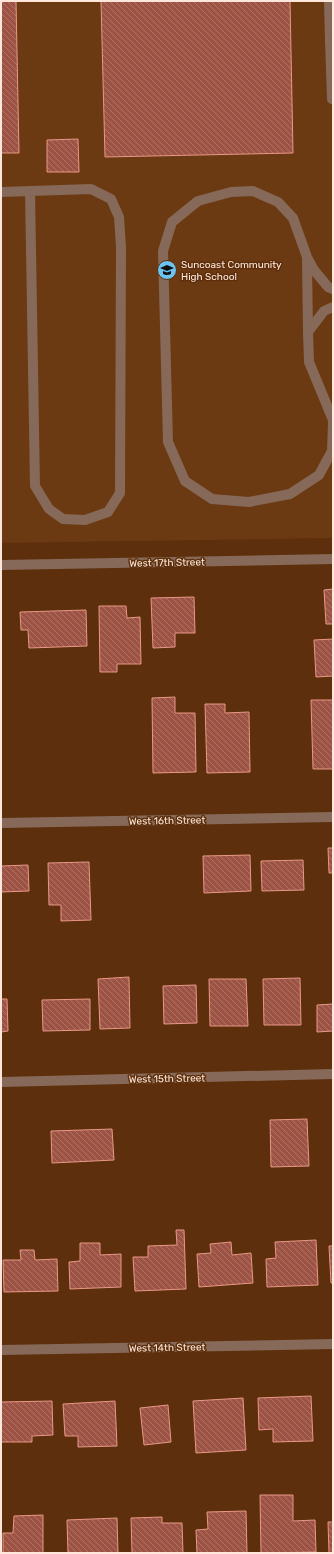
<svg xmlns="http://www.w3.org/2000/svg" width="334" height="1554" font-family="Rubik,sans-serif">
  <style>
    .built { fill: #6b3912 }
    .building { fill: url(#building-back-hatch); stroke: #e99887 }
    .lines { fill: none; stroke-linecap: round; stroke-linejoin: round }
    .lane { stroke: #866958; stroke-width: 10 }
    .street { stroke: #866958; stroke-width: 10 }
    .labels { text-anchor: middle; stroke-width: 3; stroke-linejoin: round; paint-order: stroke }
    .poi-label { font-size: 10px; fill: #ffe8db; stroke: #5d2f0c; text-anchor: start }
    .street-label { font-size: 10px; fill: #ffe8db; stroke: #5d2f0c }
  </style>
  <defs>
    <pattern id="building-back-hatch" width="6" height="6" patternUnits="userSpaceOnUse"><rect width="6" height="6" fill="#9c5344"/><path d="M-1 5l2 2M0 0l6 6M5-1l2 2" fill="none" stroke="#b07467"/></pattern>
  </defs>
  <rect width="100%" height="100%" fill="#5d2f0c"/>
  <!-- built -->
  <path class="built" d="M 1,1 L 333,1 L 333,538 L 1,543 Z"/>
  <!-- building -->
  <g class="building">
    <path d="M 1,1 L 16,1 L 19,153 L 1,153 Z"/>
    <path d="M 101,1 L 290,1 L 293,153 L 105,157 Z"/>
    <path d="M 78,139 L 79,172 L 47,172 L 47,140 Z"/>
    <path d="M 333,589 L 333,624 L 326,624 L 324,590 Z"/>
    <path d="M 194,597 L 195,633 L 175,633 L 175,647 L 153,648 L 151,598 Z"/>
    <path d="M 99,606 L 126,606 L 127,618 L 140,617 L 141,664 L 117,664 L 117,672 L 100,672 Z"/>
    <path d="M 86,610 L 87,646 L 29,648 L 28,630 L 21,630 L 20,612 Z"/>
    <path d="M 333,639 L 333,676 L 316,677 L 314,640 Z"/>
    <path d="M 175,697 L 175,713 L 195,713 L 196,772 L 153,773 L 152,698 Z"/>
    <path d="M 311,700 L 333,700 L 333,769 L 313,769 Z"/>
    <path d="M 205,704 L 225,704 L 225,713 L 249,712 L 250,772 L 207,773 Z"/>
    <path d="M 328,848 L 333,848 L 333,873 L 329,873 Z"/>
    <path d="M 250,855 L 251,891 L 204,893 L 203,856 Z"/>
    <path d="M 303,860 L 304,890 L 262,891 L 261,861 Z"/>
    <path d="M 89,862 L 91,920 L 61,921 L 61,905 L 49,905 L 48,863 Z"/>
    <path d="M 28,865 L 29,891 L 1,892 L 1,866 Z"/>
    <path d="M 129,977 L 130,1028 L 100,1029 L 98,979 Z"/>
    <path d="M 300,978 L 301,1025 L 264,1025 L 263,979 Z"/>
    <path d="M 209,979 L 246,979 L 248,1026 L 210,1026 Z"/>
    <path d="M 196,985 L 197,1023 L 164,1024 L 163,986 Z"/>
    <path d="M 1,999 L 7,999 L 8,1031 L 1,1032 Z"/>
    <path d="M 90,999 L 90,1030 L 43,1031 L 42,1000 Z"/>
    <path d="M 333,1004 L 333,1031 L 317,1032 L 317,1005 Z"/>
    <path d="M 307,1119 L 309,1166 L 271,1167 L 270,1120 Z"/>
    <path d="M 112,1129 L 114,1160 L 52,1163 L 51,1131 Z"/>
    <path d="M 176,1230 L 184,1230 L 186,1289 L 135,1291 L 133,1257 L 148,1257 L 148,1246 L 177,1245 Z"/>
    <path d="M 316,1240 L 318,1285 L 267,1287 L 266,1259 L 276,1258 L 275,1242 Z"/>
    <path d="M 231,1242 L 232,1255 L 251,1253 L 253,1283 L 199,1287 L 197,1254 L 211,1253 L 210,1244 Z"/>
    <path d="M 80,1243 L 100,1243 L 100,1255 L 121,1254 L 121,1287 L 70,1289 L 69,1262 L 80,1261 Z"/>
    <path d="M 329,1246 L 333,1246 L 333,1283 L 331,1283 Z"/>
    <path d="M 20,1250 L 34,1250 L 35,1260 L 57,1259 L 58,1291 L 4,1292 L 3,1260 L 21,1260 Z"/>
    <path d="M 311,1396 L 313,1441 L 273,1442 L 273,1429 L 259,1430 L 258,1398 Z"/>
    <path d="M 243,1398 L 246,1450 L 196,1453 L 193,1401 Z"/>
    <path d="M 52,1401 L 53,1435 L 32,1436 L 32,1442 L 1,1442 L 1,1402 Z"/>
    <path d="M 115,1401 L 117,1446 L 78,1447 L 78,1436 L 65,1436 L 63,1404 Z"/>
    <path d="M 168,1405 L 171,1442 L 144,1445 L 140,1408 Z"/>
    <path d="M 260,1495 L 293,1495 L 293,1521 L 315,1520 L 316,1552 L 261,1553 Z"/>
    <path d="M 246,1511 L 247,1553 L 197,1553 L 196,1530 L 208,1529 L 207,1512 Z"/>
    <path d="M 43,1515 L 43,1553 L 3,1553 L 3,1533 L 13,1533 L 14,1516 Z"/>
    <path d="M 162,1517 L 162,1523 L 182,1523 L 183,1553 L 132,1553 L 131,1518 Z"/>
    <path d="M 117,1518 L 118,1553 L 68,1553 L 67,1520 Z"/>
    <path d="M 328,1522 L 333,1522 L 333,1553 L 329,1553 Z"/>
  </g>
  <g class="lines">
    <!-- lane -->
    <g class="lane">
      <path d="M 329,1 L 330,40 L 333,40"/>
      <path d="M 330,40 L 332,99"/>
      <path d="M 1,192 L 91,189 L 111,199 L 119,217 L 121,247 L 120,493 L 108,512 L 85,520 L 63,519 L 49,509 L 35,486 L 30,191"/>
      <path d="M 307,260 L 308,332"/>
      <path d="M 333,289 L 328,287 L 314,270 L 307,257 L 293,218 L 278,202 L 253,191 L 231,192 L 198,201 L 172,222 L 163,251 L 168,442 L 185,481 L 212,499 L 249,502 L 290,494 L 319,475 L 332,451 L 333,423"/>
      <path d="M 333,307 L 324,311 L 308,332 L 309,362 L 333,420"/>
    </g>
    <!-- street -->
    <g class="street">
      <path d="M 1,565 L 333,559"/>
      <path d="M 1,823 L 333,817"/>
      <path d="M 1,1082 L 333,1074"/>
      <path d="M 1,1350 L 333,1344"/>
    </g>
  </g>
  <!-- icons -->
  <defs>
    <symbol id="school-disc" viewBox="-11 -11 22 22"><circle r="9.5" fill="#6ac3f1" stroke="#5d2f0c"/><path d="M0-5L7-2L0 1L-7-2ZM-4 1L0 2.5L4 1V4Q0 6-4 4Z" fill="#111"/></symbol>
  </defs>
  <g fill-rule="evenodd">
    <use href="#school-disc" x="156" y="259" width="22" height="22"/>
  </g>
  <g class="labels">
    <!-- poi labels -->
    <g class="poi-label">
      <text x="181" y="268">Suncoast Community<tspan x="181" dy="12">High School</tspan></text>
    </g>
    <!-- street labels -->
    <g class="street-label">
      <text transform="translate(167 562) rotate(-1)" y="4">West 17th Street</text>
      <text transform="translate(167 820) rotate(-1)" y="4">West 16th Street</text>
      <text transform="translate(167 1078) rotate(-1)" y="4">West 15th Street</text>
      <text transform="translate(167 1347) rotate(-1)" y="4">West 14th Street</text>
    </g>
  </g>
  <!-- border -->
  <rect width="334" height="1554" fill="none" stroke="#ffe8db" stroke-width="4"/>
</svg>
